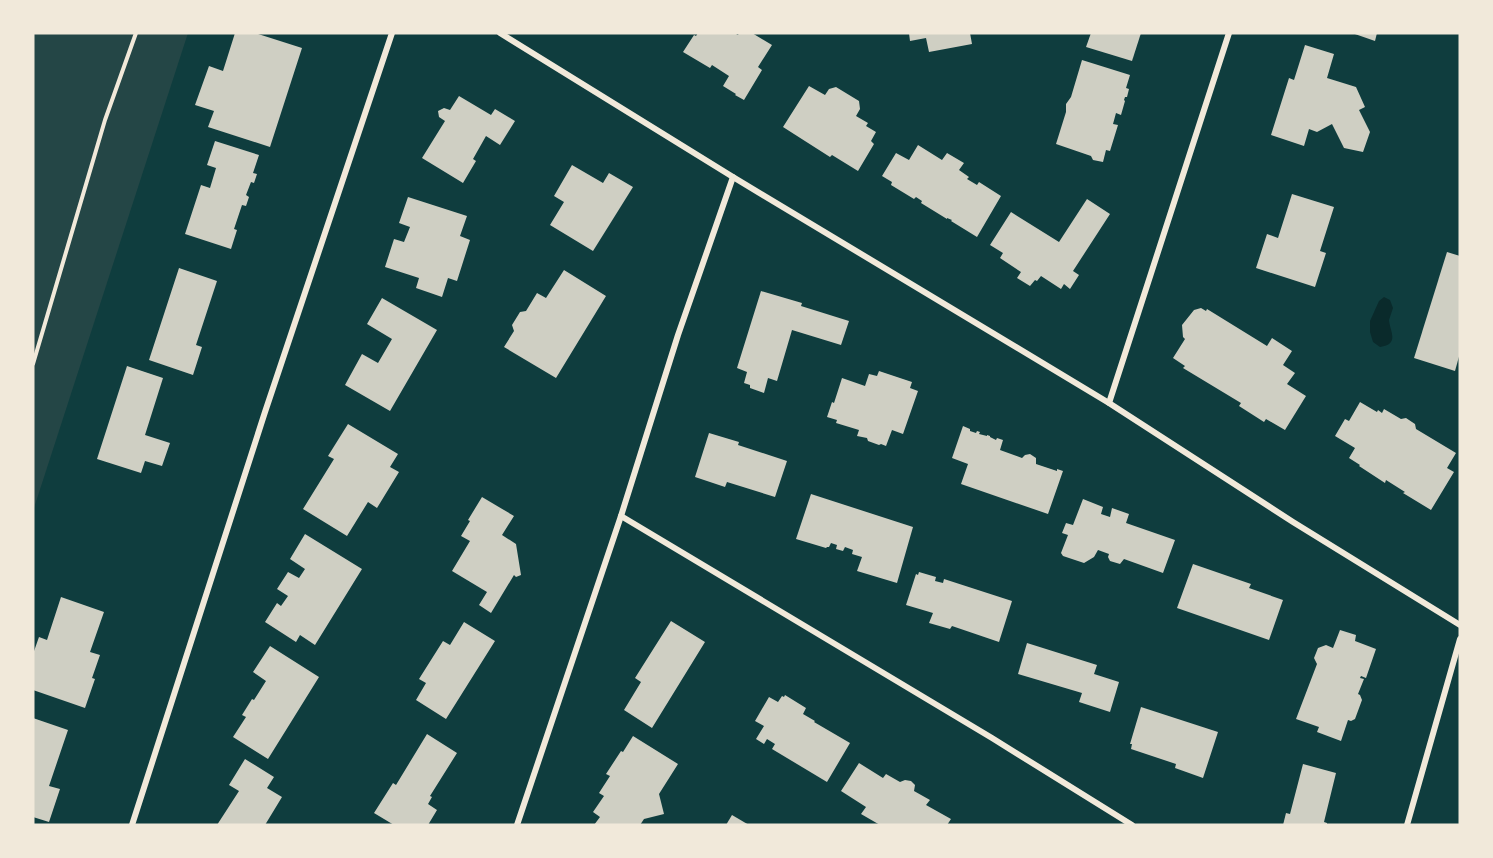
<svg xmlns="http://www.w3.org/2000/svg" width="1493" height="858" font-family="'Sofia Sans Condensed',sans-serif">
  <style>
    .green { fill: #244646 }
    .water { fill: #0a2a2b }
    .building { fill: #cfcfc3 }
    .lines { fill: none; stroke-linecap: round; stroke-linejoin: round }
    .path { stroke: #f1e9da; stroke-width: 4 }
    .minor { stroke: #f1e9da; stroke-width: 6 }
  </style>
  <rect width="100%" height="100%" fill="#0f3d3e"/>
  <!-- green -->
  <path class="green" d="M 33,33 L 188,33 L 33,511 Z"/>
  <!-- water -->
  <path class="water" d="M 1384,297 L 1390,300 L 1393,308 L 1389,320 C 1390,332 1400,344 1380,347 L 1373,342 L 1370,332 L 1370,321 L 1379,301 Z"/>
  <!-- building -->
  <g class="building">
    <path d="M 235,33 L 255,33 L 302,48 L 270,147 L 208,127 L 214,111 L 195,105 L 209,66 L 223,71 Z"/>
    <path d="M 698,33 L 734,33 L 738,35 L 739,33 L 752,33 L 772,45 L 758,67 L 762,70 L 744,100 L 735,95 L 736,94 L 723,86 L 729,76 L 712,65 L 710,68 L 683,52 L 694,35 L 696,36 Z"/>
    <path d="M 909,33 L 970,33 L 972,44 L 929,52 L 926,38 L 910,41 Z"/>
    <path d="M 1091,33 L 1141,33 L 1132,61 L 1086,47 Z"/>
    <path d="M 1352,33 L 1377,33 L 1375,41 Z"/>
    <path d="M 1305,45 L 1334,54 L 1327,78 L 1356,87 L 1365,107 L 1359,110 L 1370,132 L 1363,152 L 1344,148 L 1332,124 L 1317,132 L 1309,129 L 1304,146 L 1271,135 L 1289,78 L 1294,80 Z"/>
    <path d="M 1082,60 L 1130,75 L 1126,88 L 1129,89 L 1127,97 L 1125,97 L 1124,100 L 1125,101 L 1121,115 L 1116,113 L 1113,124 L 1118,125 L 1110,151 L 1106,150 L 1103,162 L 1093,160 L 1091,156 L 1056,144 L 1066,112 L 1066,104 L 1071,97 Z"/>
    <path d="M 809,86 L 825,95 L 829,89 L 836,87 L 859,101 L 860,109 L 856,116 L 868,123 L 866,126 L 876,132 L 871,141 L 874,144 L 858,171 L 832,155 L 830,157 L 783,127 Z"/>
    <path d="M 459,96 L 491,115 L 495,109 L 515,121 L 500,145 L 486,136 L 473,159 L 476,161 L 463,183 L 422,158 L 445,121 L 439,117 L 438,111 L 444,108 L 450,110 Z"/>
    <path d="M 215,141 L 259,155 L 253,173 L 257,174 L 254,183 L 251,182 L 246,195 L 249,197 L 246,206 L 242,205 L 234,229 L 237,230 L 231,249 L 185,234 L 201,185 L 210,188 L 216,168 L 207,165 Z"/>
    <path d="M 918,145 L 942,160 L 947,153 L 964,163 L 959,170 L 969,177 L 967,179 L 977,185 L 979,182 L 1001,196 L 977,237 L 951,221 L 952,220 L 947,218 L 947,219 L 921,203 L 922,201 L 916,197 L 914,199 L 891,185 L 892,182 L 882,176 L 896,153 L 909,160 Z"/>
    <path d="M 572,165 L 603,183 L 609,173 L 633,187 L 593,251 L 550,225 L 564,202 L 554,196 Z"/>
    <path d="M 1292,194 L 1334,207 L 1320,251 L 1326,253 L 1315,287 L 1256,268 L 1267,234 L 1278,238 Z"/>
    <path d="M 408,197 L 467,216 L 460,236 L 470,240 L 457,281 L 448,278 L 442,297 L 416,288 L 419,278 L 385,267 L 394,239 L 404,242 L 410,227 L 399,223 Z"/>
    <path d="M 1087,199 L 1110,214 L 1073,271 L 1079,275 L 1070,289 L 1064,284 L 1061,289 L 1041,276 L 1037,281 L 1035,280 L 1030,286 L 1017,278 L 1021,272 L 1000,258 L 1003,253 L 990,245 L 1011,212 L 1059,242 Z"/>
    <path d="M 1447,252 L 1460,256 L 1460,353 L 1455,371 L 1414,358 Z"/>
    <path d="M 179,268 L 217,281 L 196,345 L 202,347 L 193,375 L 149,360 Z"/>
    <path d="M 564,270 L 606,296 L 556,378 L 504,347 L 514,331 L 512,325 L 520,312 L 526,311 L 537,293 L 546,298 Z"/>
    <path d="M 761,291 L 802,303 L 801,306 L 849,321 L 841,345 L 792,330 L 777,381 L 768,378 L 764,393 L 750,388 L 750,385 L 744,383 L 747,372 L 737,368 Z"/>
    <path d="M 382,298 L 437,330 L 390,411 L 345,385 L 362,354 L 378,363 L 392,339 L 367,324 Z"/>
    <path d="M 1201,308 L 1206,311 L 1207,309 L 1267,346 L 1272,338 L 1292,351 L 1283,365 L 1295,373 L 1287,384 L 1306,396 L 1285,430 L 1266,419 L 1264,422 L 1239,406 L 1241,403 L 1183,368 L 1185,366 L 1173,358 L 1185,339 L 1183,337 L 1182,325 L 1194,310 Z"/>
    <path d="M 127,366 L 163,378 L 145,435 L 170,443 L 162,466 L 145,461 L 141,473 L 97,459 Z"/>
    <path d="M 879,371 L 912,382 L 910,388 L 918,391 L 903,434 L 892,430 L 886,446 L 881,444 L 879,445 L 868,441 L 867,438 L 857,436 L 859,430 L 836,423 L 837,420 L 827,417 L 832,402 L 834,403 L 842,378 L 865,386 L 869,374 L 877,376 Z"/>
    <path d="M 1360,402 L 1377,412 L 1378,410 L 1382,413 L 1384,409 L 1401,419 L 1406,418 L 1415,424 L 1416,429 L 1456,453 L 1447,468 L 1454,472 L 1431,510 L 1403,493 L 1405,492 L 1386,480 L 1385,483 L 1359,466 L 1360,465 L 1349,458 L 1355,448 L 1335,436 L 1345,419 L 1349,421 Z"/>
    <path d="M 348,424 L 398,454 L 390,467 L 399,472 L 377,508 L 368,502 L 347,536 L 303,509 L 334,459 L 328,456 Z"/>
    <path d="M 963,426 L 970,429 L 970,431 L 976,433 L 977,431 L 980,432 L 979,434 L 987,436 L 987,435 L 990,436 L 990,437 L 996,440 L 997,438 L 1003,440 L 1000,450 L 1022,458 L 1025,455 L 1030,454 L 1036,458 L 1036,464 L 1057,471 L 1057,469 L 1063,471 L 1048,514 L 961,484 L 968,464 L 952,458 Z"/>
    <path d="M 709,433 L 739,442 L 738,445 L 787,461 L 775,497 L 727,482 L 725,487 L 695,477 Z"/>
    <path d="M 811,494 L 913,527 L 897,583 L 857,571 L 862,557 L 852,554 L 853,550 L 845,547 L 843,551 L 836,549 L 837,545 L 831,543 L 829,547 L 827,547 L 826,548 L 796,539 Z"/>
    <path d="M 482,497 L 514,516 L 502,535 L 516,544 L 521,575 L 516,577 L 514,575 L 491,613 L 479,605 L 487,592 L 452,571 L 470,541 L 461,536 L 470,521 L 468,520 Z"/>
    <path d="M 1083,499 L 1103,507 L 1101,514 L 1110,517 L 1112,508 L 1129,514 L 1126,523 L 1175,540 L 1163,573 L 1124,559 L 1120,564 L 1110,561 L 1108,557 L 1109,554 L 1098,550 L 1094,557 L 1084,563 L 1063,556 L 1061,553 L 1068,535 L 1062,533 L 1066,523 L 1073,525 Z"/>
    <path d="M 305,534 L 362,569 L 315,645 L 300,635 L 296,642 L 265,622 L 277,603 L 281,606 L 288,596 L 277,589 L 288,572 L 299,578 L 305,569 L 290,559 Z"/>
    <path d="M 1193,564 L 1251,584 L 1249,588 L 1283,600 L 1269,640 L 1177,608 Z"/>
    <path d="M 919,572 L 936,577 L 935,581 L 943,583 L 944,579 L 1012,601 L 999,642 L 952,626 L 950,629 L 929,623 L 933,613 L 906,605 L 916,574 L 918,575 Z"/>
    <path d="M 61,597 L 104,612 L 90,652 L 100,655 L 92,678 L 95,679 L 85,708 L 33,690 L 33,654 L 39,637 L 47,640 Z"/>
    <path d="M 671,621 L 705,642 L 652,728 L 624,710 L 641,682 L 635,678 Z"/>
    <path d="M 464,622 L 495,641 L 446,719 L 416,700 L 426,683 L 419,679 L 443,641 L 450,645 Z"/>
    <path d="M 1340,630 L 1356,635 L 1355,641 L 1376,649 L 1366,678 L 1361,676 L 1360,678 L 1364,679 L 1358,694 L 1360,695 L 1362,700 L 1355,719 L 1351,721 L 1348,720 L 1341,741 L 1317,732 L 1319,727 L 1296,719 L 1317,664 L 1314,658 L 1318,648 L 1326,645 L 1333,648 Z"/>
    <path d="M 1027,643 L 1097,665 L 1094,674 L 1119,682 L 1110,712 L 1079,702 L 1082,693 L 1018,674 Z"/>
    <path d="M 270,646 L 319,677 L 268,759 L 233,737 L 246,717 L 242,715 L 252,699 L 254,700 L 266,681 L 253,672 Z"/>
    <path d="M 785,695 L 806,708 L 803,714 L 815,721 L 814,722 L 850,743 L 827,782 L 772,749 L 775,744 L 767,739 L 764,744 L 756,739 L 764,726 L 755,721 L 769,697 L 778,702 L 782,696 L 784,697 Z"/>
    <path d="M 1141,707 L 1218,732 L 1203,778 L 1175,768 L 1176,764 L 1131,749 L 1132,744 L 1130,744 Z"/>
    <path d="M 33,718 L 68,730 L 49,786 L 60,789 L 49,822 L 33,817 Z"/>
    <path d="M 427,734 L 457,753 L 430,796 L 432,797 L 428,804 L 437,810 L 428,825 L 394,825 L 374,813 L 393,783 L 396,785 Z"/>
    <path d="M 633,736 L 678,764 L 659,794 L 664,814 L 644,819 L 640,825 L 594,825 L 600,817 L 593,812 L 604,796 L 599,793 L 610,776 L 606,774 L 621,751 L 623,752 Z"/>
    <path d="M 245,759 L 274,777 L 267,788 L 282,797 L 265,825 L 217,825 L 239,791 L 229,785 Z"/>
    <path d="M 859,763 L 883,778 L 886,774 L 900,782 L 905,780 L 911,781 L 915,785 L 914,791 L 930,800 L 926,805 L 951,819 L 947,825 L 880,825 L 861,814 L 866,807 L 841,791 Z"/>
    <path d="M 1303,764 L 1336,773 L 1324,822 L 1327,823 L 1327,825 L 1283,825 L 1286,813 L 1290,814 Z"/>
    <path d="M 732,815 L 749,825 L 726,825 Z"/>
  </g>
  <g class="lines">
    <!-- path -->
    <path class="path" d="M 33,364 L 105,120 L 136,33"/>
    <!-- minor -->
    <g class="minor">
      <path d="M 500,33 L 733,177 L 1109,403 L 1293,522 L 1460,625"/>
      <path d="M 1109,403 L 1229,33"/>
      <path d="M 621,516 L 992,738 L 1132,825"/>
      <path d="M 132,825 L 265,412 L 392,33"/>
      <path d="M 517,825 L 621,516 L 678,335 L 733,177"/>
      <path d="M 1407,825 L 1460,639"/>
    </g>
  </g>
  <!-- border -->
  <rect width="1493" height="858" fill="none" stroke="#f1e9da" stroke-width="69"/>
</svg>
